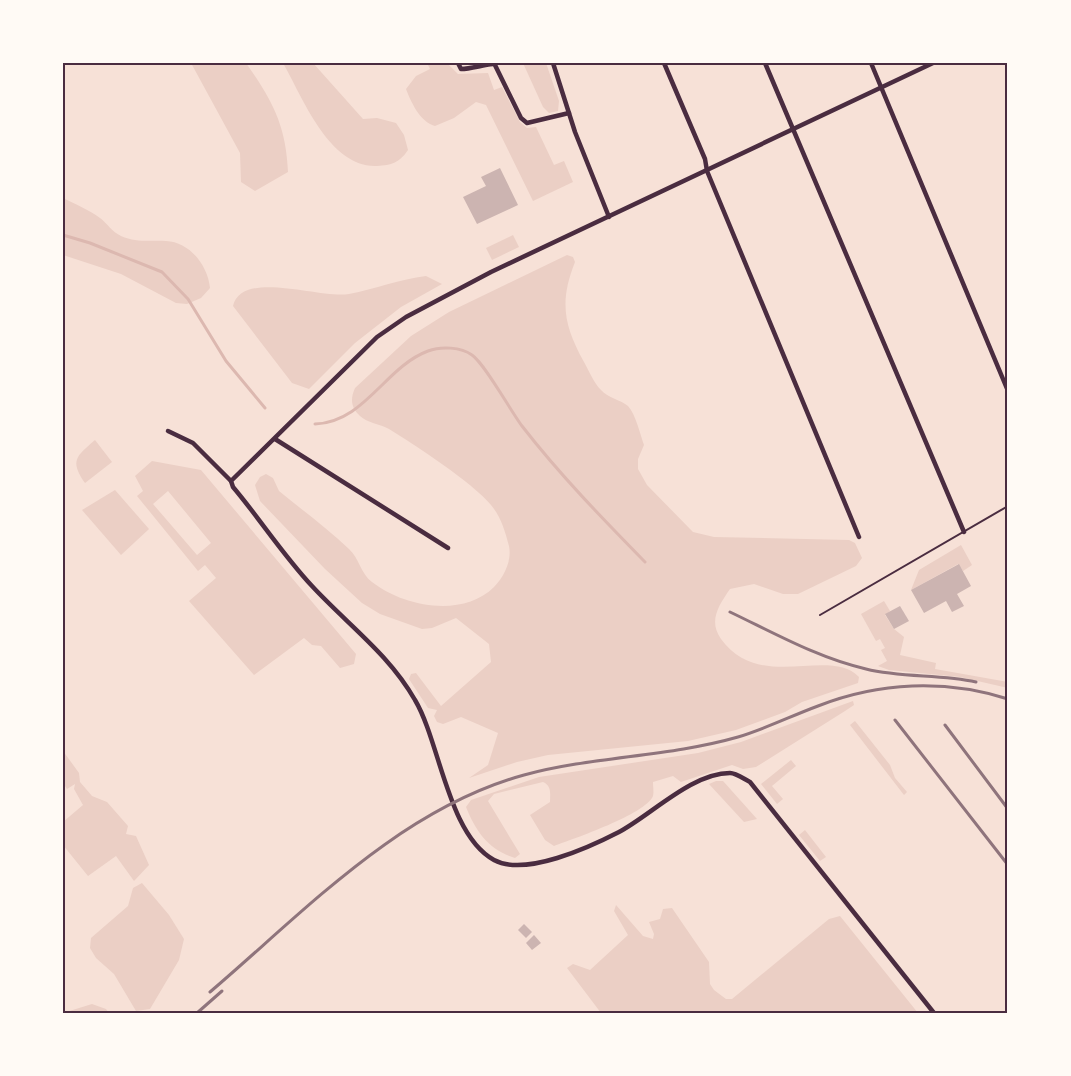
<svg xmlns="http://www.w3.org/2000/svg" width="1071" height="1076" font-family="Commissioner,sans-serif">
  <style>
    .green { fill: #ebcfc5; fill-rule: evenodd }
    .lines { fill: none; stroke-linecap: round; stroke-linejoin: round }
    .stream { stroke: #dcb8b0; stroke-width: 3 }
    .building { fill: #ccb4b1 }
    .service { stroke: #4a2c40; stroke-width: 2 }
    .minor { stroke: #4a2c40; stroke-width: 4.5 }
    .rail { stroke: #8f747c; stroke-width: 3 }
    .neatline { fill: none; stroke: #4a2c40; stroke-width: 2 }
  </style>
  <rect width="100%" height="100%" fill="#f7e1d7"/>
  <!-- green -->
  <g class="green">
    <path d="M 191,63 L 246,63 C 272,100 286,125 288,172 L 255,191 L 241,182 L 240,153 Z"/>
    <path d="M 283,63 L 313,63 L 363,119 L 377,118 L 396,123 L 404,135 L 408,150 C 399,163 392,165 377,166 C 329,168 302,96 283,63 Z"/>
    <path d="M 427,63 L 447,63 L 458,74 L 488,73 L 494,90 L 502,87 L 520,122 L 527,128 L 536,127 L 554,165 L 564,161 L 573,182 L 533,201 L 486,105 L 476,102 L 454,118 L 435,126 C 420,122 411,102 406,89 L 416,76 L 430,69 Z"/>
    <path d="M 523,63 L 546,63 L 559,101 L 558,111 L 549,113 L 543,107 Z"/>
    <path d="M 63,198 C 75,204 89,210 100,218 C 108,224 111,231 121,236 C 137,243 150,240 166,241 C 190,242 208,266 210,288 L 201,298 L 187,304 L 176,303 L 121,274 L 63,255 Z"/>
    <path d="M 513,235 L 519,247 L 492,260 L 486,248 Z"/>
    <path d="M 567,255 L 573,257 L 575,262 C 559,302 564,326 584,362 C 589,371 594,383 601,390 C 608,398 621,400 628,406 C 636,415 640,434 644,445 L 638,459 L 638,469 L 647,485 L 693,532 L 714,537 L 849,540 L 855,543 L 862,558 L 856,566 L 798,594 L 783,594 L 754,584 L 730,589 C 719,605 708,621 721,639 C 760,693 829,646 859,677 L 858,683 L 802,702 L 785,712 L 736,730 L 688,741 L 548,755 L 517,762 L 469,778 L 488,765 L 498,733 L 461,717 L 443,724 L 437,722 L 434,716 L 437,710 L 428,708 L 409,679 L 411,674 L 416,673 L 441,706 L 491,662 L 489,644 L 456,618 L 432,628 L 422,629 L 380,614 L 362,603 L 325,569 L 260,501 L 255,485 L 260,477 L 266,474 L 273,478 L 279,491 C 302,510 327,528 349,549 C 359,558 361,574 372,582 C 404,607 463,618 494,587 C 504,577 512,561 509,546 C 505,531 501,517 491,505 C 473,483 415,445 389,429 C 380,424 367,423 360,416 C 351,408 350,399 355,388 L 411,336 L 449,312 Z"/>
    <path d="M 426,276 L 442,284 L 401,307 L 355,343 L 309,389 L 292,383 L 233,306 C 242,269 320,299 349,294 C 375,289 400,279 426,276 Z"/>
    <path d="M 95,440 L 112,462 L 85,483 C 69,460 77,456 95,440 Z"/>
    <path d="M 152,461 L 201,470 L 356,654 L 354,664 L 340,668 L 321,646 L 312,645 L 304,638 L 254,675 L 189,601 L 216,578 L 205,565 L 198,571 L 137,496 L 143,491 L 135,476 ZM 168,491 L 211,543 L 197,555 L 153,504 Z"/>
    <path d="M 115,490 L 149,529 L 121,555 L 82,510 Z"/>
    <path d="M 961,545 L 972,565 L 963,571 L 958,564 L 911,590 L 919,570 Z"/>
    <path d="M 884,601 L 890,611 L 885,615 L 894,629 L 904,637 L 900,655 L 936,663 L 935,669 L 1008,682 L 1008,688 L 960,677 L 889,670 L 878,666 L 887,661 L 881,650 L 885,648 L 880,639 L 876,641 L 861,614 Z"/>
    <path d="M 853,701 L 854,705 L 845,711 L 756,767 L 743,769 L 732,765 L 681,782 L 673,776 L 653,782 C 653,786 654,792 653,796 C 646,814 573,839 554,846 L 545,840 L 530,815 L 550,802 C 550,794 552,786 543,782 L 494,794 L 488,801 L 520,854 L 515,858 C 489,850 476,832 466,807 L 471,800 L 539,777 L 698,753 L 741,742 Z"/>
    <path d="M 855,721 L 890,765 L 895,778 L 907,792 L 904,795 L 850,725 Z"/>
    <path d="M 63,751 L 79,773 L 80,782 L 92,796 L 107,802 L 128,826 L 126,834 L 136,836 L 149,865 L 134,881 L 116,856 L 88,876 L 63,845 L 63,822 L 83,805 L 74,789 L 75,784 L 67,789 L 63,783 Z"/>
    <path d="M 791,760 L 796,766 L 772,786 L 783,799 L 777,804 L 761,784 Z"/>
    <path d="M 716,781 L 723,781 L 757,819 L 744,822 L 709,784 Z"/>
    <path d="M 805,830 L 826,857 L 820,861 L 799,835 Z"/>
    <path d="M 142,883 L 169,915 L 184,939 L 179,960 L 150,1009 L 136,1011 L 114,974 L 96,958 L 90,948 L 91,938 L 128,906 L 133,888 Z"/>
    <path d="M 616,905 L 643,936 L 653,939 L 654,934 L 649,922 L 660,919 L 663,909 L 672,908 L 709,962 L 710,984 L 714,990 L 726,999 L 732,999 L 829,919 L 840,916 L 918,1013 L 601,1013 L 567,968 L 573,964 L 590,970 L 628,935 L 614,911 Z"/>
    <path d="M 92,1004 L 106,1009 L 109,1013 L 63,1013 Z"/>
  </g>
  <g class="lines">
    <!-- stream -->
    <g class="stream">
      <path d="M 63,235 L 90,243 L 162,272 L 188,299 L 226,361 L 265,408"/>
      <path d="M 315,424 C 365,422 385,367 428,351 C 441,346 461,347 472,355 C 485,364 510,410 522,426 C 560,475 602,518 645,562"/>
    </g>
  </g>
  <!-- building -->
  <g class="building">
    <path d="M 500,168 L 518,205 L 477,224 L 463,197 L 486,186 L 481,177 Z"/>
    <path d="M 959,564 L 971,586 L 957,594 L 964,606 L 952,612 L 946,601 L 924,613 L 911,590 Z"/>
    <path d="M 900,606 L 909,621 L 894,629 L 885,614 Z"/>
    <path d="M 524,924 L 532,932 L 526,938 L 518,930 Z"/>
    <path d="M 534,935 L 541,943 L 532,950 L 526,943 Z"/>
  </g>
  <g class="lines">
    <!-- service -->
    <path class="service" d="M 820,615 L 1008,506"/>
    <!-- minor -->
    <g class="minor">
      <path d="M 458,63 L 461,69 C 471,69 482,65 493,64"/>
      <path d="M 494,63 L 521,118 L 527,123 L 569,113"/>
      <path d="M 553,63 L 575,132 L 609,217"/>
      <path d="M 664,63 L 705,159 L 707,171 L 859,537"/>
      <path d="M 765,63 L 964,532"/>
      <path d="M 871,63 L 1008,391"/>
      <path d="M 933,63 L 491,272 L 406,317 L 377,337 L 231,481 L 233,487 C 260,519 283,555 312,586 C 347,624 389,654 415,700 C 440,742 448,835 494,860 C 525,877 590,847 619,832 C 651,815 692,773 730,773 C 736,773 744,779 750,782 L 934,1013"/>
      <path d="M 168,431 L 193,443 L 231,481"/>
      <path d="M 275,439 L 448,548"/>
    </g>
    <!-- rail -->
    <g class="rail">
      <path d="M 730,612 C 774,633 818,658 866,669 C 902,678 940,674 976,682"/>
      <path d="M 895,720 L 1008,865"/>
      <path d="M 945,725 L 1008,809"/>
      <path d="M 210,992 C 305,911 400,809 524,775 C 594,756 668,757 738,737 C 765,729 791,716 818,706 C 879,682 945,679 1008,699"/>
      <path d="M 197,1013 L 222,991"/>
    </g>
  </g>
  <!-- border -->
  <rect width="1071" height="1076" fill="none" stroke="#fffaf5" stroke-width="129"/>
  <rect x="64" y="64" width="942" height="948" class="neatline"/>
</svg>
